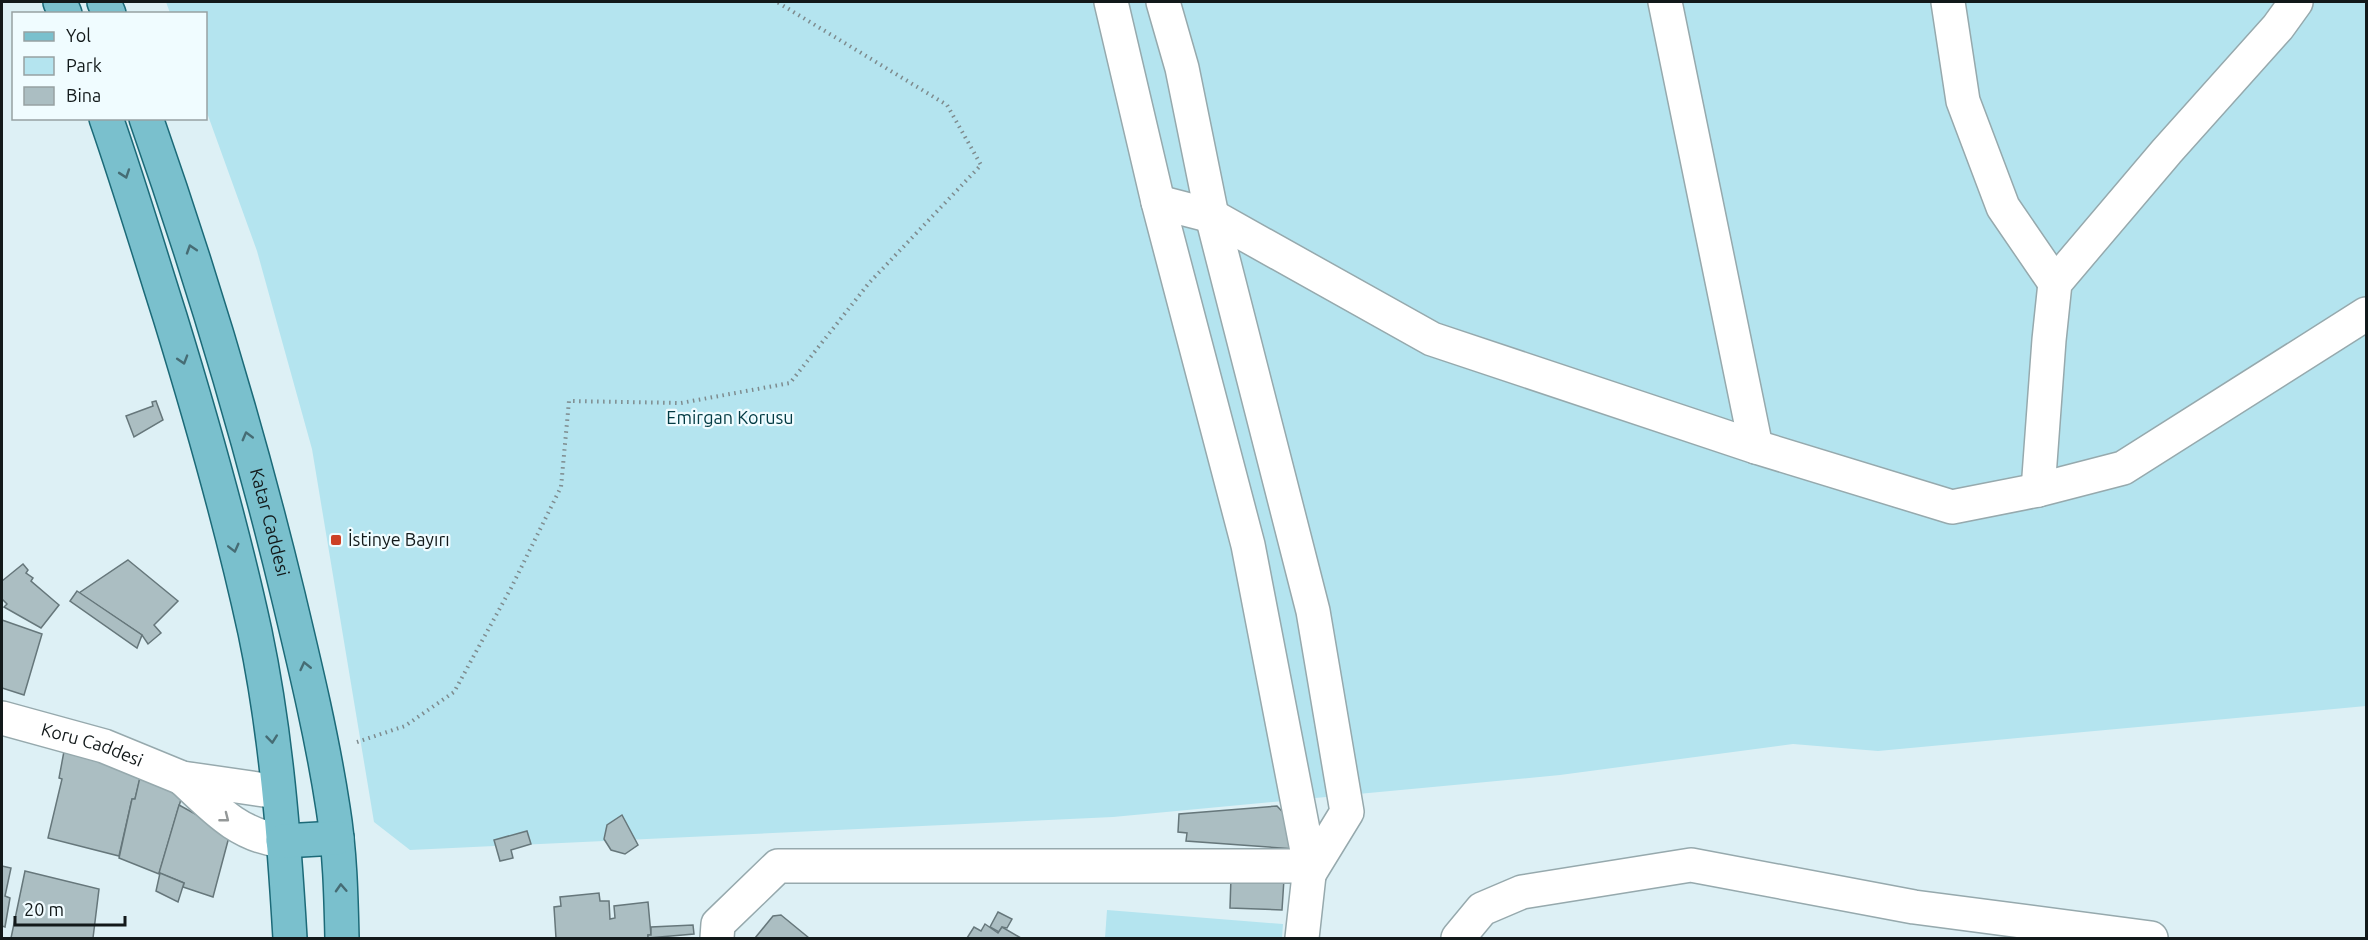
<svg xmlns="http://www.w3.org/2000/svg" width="2368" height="940" font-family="Ubuntu,sans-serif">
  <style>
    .green { fill: #b4e4ef }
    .building { fill: #abbec2; stroke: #66777b; stroke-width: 1.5 }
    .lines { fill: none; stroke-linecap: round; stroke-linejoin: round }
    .minor-casing { stroke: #96a9ad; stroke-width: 36 }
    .major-casing { stroke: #1c6a78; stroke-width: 36 }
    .path { stroke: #7e8b8e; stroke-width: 4; stroke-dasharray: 1.5 4.5; stroke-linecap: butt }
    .minor { stroke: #fff; stroke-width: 33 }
    .major { stroke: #7ac0cd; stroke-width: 33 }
    .oneway { stroke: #466c74 }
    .oneway2 { stroke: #949898 }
    .poi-dot { fill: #cc4127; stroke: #f0fcff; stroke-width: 2 }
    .labels { text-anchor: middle; stroke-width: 4.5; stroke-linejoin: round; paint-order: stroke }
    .park-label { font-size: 18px; fill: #023b44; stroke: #f0fcff }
    .street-label { font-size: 18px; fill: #12191a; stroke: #f0fcff }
    .poi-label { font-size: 18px; fill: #12191a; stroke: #f0fcff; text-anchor: start }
  </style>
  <rect width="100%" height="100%" fill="#ddf0f5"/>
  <!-- green -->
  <g class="green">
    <path d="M 166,2 L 2366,2 L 2366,706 L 1878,751 L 1793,744 L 1560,775 L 1113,817 L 410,850 L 374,822 L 312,449 L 257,251 L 206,110 L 206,14 L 170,13 Z"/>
    <path d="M 1107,910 L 1283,924 L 1282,938 L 1105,938 Z"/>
  </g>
  <!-- building -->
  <g class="building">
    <path d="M 156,401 L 163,420 L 134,437 L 126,416 L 153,406 L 152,402 Z"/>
    <path d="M 128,560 L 178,601 L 154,625 L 161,633 L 148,644 L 142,635 L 79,593 Z"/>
    <path d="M 23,564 L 28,570 L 26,573 L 33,578 L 31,581 L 59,605 L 41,628 L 4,607 L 7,604 L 2,599 L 2,581 Z"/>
    <path d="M 77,591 L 142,635 L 137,648 L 70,601 Z"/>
    <path d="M 2,620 L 42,634 L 24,695 L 2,688 Z"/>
    <path d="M 65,746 L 143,767 L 135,799 L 132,799 L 119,856 L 48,838 L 62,779 L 59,778 Z"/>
    <path d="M 140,777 L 182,796 L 159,874 L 119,858 L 132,799 L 135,799 Z"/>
    <path d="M 179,805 L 230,833 L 213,897 L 183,887 L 184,883 L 159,873 Z"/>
    <path d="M 1277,806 L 1297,827 L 1295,849 L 1186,841 L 1187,833 L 1178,832 L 1179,814 Z"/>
    <path d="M 622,815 L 638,845 L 625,854 L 611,850 L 604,839 L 607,825 Z"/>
    <path d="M 527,831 L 531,844 L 511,850 L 513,858 L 500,861 L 494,840 Z"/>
    <path d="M 2,866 L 11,868 L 5,896 L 10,898 L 5,927 L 2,926 Z"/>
    <path d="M 25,871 L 99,889 L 93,938 L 11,938 Z"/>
    <path d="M 160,873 L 184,883 L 178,902 L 156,891 Z"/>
    <path d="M 1231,877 L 1284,879 L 1282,910 L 1230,908 Z"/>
    <path d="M 599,893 L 600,901 L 609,901 L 610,919 L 615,918 L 614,906 L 648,902 L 651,935 L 648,935 L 648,938 L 556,938 L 554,907 L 561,906 L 560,897 Z"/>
    <path d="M 998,912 L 1012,919 L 1007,928 L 1002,927 L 999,932 L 990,927 Z"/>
    <path d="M 781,915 L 809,938 L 755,938 L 773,916 Z"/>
    <path d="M 985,924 L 998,933 L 1002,927 L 1021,938 L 967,938 L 974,927 L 981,931 Z"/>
    <path d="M 693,925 L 694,934 L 648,938 L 648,935 L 651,935 L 651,927 Z"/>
  </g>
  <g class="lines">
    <defs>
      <g id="minor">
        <path d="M 1111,2 L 1158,202 L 1248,545 L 1310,866"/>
        <path d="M 1163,2 L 1182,68 L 1212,216 L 1313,611 L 1347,812 L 1309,874"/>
        <path d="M 1665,2 L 1756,447"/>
        <path d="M 1948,2 L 1963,101 L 2003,207 L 2055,283"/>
        <path d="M 1158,202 L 1212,216 L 1432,339 L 1756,447 L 1952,507 L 2038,490 L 2123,468 L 2366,314"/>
        <path d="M 2038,490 L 2049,340 L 2055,283 L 2167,151 L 2278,27 L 2296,2"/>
        <path id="s1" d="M 2,718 L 104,746 L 182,778 L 278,792"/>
        <path d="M 182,778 C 213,807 238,836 283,841"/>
        <path d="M 717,938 L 718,924 L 778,866 L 1310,866 L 1302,938"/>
        <path d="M 1458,938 L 1482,909 L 1522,892 L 1691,865 L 1914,907 L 2151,938"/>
      </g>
      <g id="major">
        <path d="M 60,2 L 65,14"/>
        <path d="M 104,2 L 109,14"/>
        <path d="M 106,118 C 129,184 149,251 170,317 C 202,421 232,526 255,632 C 276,732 284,836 290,938"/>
        <path id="s2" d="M 146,118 C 201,275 249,434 288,595 C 305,666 322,736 333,808 C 340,851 341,895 342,938"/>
        <path d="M 283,841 L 337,838"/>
      </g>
    </defs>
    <!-- minor casing -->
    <use href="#minor" class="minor-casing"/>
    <!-- major casing -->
    <use href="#major" class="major-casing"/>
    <!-- path -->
    <path class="path" d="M 357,742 L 405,726 L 454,692 L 511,588 L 561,487 L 569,401 L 681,403 L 790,383 L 869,283 L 981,165 L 947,105 L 777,2"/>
    <!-- minor -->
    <use href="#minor" class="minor"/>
    <!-- major -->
    <use href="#major" class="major"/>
  </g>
  <!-- one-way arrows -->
  <defs><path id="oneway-chevron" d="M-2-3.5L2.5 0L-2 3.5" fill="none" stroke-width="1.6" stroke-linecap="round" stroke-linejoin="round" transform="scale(1.5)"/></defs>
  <g class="oneway">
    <use href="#oneway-chevron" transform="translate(125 174) rotate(71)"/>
    <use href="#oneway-chevron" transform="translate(191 249) rotate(-108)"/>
    <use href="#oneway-chevron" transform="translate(183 360) rotate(73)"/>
    <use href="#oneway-chevron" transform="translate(247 436) rotate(-105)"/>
    <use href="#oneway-chevron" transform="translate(234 548) rotate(76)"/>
    <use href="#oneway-chevron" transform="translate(305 666) rotate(-103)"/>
    <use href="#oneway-chevron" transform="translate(272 739) rotate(84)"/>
    <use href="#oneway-chevron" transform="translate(341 888) rotate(-93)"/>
  </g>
  <use class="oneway2" href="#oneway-chevron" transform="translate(225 818) rotate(38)"/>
  <!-- markers -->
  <rect class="poi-dot" x="330" y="534" width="12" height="12" rx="3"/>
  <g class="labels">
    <!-- park labels -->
    <g class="park-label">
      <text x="730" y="424">Emirgan Korusu</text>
    </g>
    <!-- street labels -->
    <g class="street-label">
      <text dy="6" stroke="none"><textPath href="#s2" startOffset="423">Katar Caddesi</textPath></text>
      <text dy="6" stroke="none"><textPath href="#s1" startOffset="94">Koru Caddesi</textPath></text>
    </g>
    <!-- poi labels -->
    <g class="poi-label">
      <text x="348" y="546">İstinye Bayırı</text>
    </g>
  </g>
  <!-- border -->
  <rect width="2368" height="940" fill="none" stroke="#12191a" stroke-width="6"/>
  <!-- legend -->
  <rect x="12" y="12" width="195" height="108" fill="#f0fcff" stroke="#97a1a3" stroke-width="1.5"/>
  <rect x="24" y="32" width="30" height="9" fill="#7ac0cd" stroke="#97a1a3" stroke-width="1.5"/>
  <text x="66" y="42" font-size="18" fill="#12191a">Yol</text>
  <rect x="24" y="57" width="30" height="18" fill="#b4e4ef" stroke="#97a1a3" stroke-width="1.5"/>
  <text x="66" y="72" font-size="18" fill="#12191a">Park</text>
  <rect x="24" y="87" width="30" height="18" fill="#abbec2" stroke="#97a1a3" stroke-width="1.5"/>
  <text x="66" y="102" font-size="18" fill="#12191a">Bina</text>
  <!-- scale -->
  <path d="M15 916v9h110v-9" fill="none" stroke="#12191a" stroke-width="3"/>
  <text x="24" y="916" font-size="18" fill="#12191a" stroke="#f0fcff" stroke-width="4.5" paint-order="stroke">20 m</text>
</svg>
